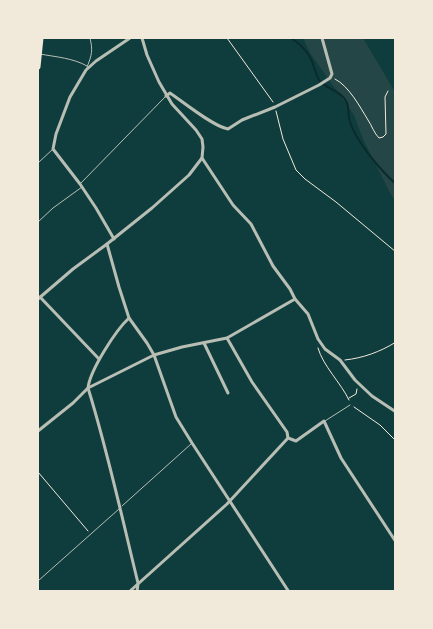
<svg xmlns="http://www.w3.org/2000/svg" width="433" height="629" font-family="Montserrat,sans-serif">
  <style>
    .green { fill: #244646 }
    .lines { fill: none; stroke-linecap: round; stroke-linejoin: round }
    .stream { stroke: #0a2a2b; stroke-width: 2 }
    .path { stroke: #f1e9da; stroke-width: 1 }
    .service { stroke: #b8beb3; stroke-width: 1 }
    .minor { stroke: #b8beb3; stroke-width: 3 }
    .trunk { stroke: #f1e9da; stroke-width: 5 }
  </style>
  <rect width="100%" height="100%" fill="#0f3d3e"/>
  <!-- green -->
  <path class="green" d="M 303,38 L 363,38 L 395,92 L 395,201 L 389,191 L 363,139 L 354,115 L 310,53 Z"/>
  <g class="lines">
    <!-- stream -->
    <path class="stream" d="M 291,38 C 303,46 310,54 314,67 C 316,72 317,78 320,81 C 328,90 342,91 347,103 C 349,108 348,116 350,122 C 356,141 380,170 396,184"/>
    <!-- path -->
    <g class="path">
      <path d="M 227,38 L 273,102"/>
      <path d="M 395,38 L 396,38"/>
      <path d="M 335,79 C 349,86 360,107 368,120 C 372,126 374,133 379,138 L 383,137 L 386,134 L 385,97 L 388,91"/>
      <path d="M 276,111 L 283,139 L 296,170 L 305,179 L 336,202 L 396,252"/>
      <path d="M 318,348 C 323,366 341,383 349,400"/>
      <path d="M 345,360 C 363,358 380,352 396,342"/>
      <path d="M 349,398 L 356,394 L 357,389"/>
      <path d="M 354,407 L 380,425 L 396,441"/>
      <path d="M 38,472 L 88,531"/>
    </g>
    <!-- service -->
    <g class="service">
      <path d="M 40,54 C 56,57 73,58 87,66"/>
      <path d="M 87,67 C 92,55 93,50 90,38"/>
      <path d="M 38,163 L 53,149"/>
      <path d="M 81,183 L 166,96"/>
      <path d="M 38,222 L 53,208 L 82,187"/>
      <path d="M 325,421 L 350,405"/>
      <path d="M 122,506 L 191,444"/>
      <path d="M 38,581 L 119,509"/>
    </g>
    <!-- minor -->
    <g class="minor">
      <path d="M 166,96 L 170,93 C 183,102 214,127 228,129 L 242,120 L 275,107 L 319,85 L 330,78 L 332,74 L 322,38"/>
      <path d="M 202,158 L 233,205 L 251,224 L 273,266 L 290,289 L 295,299 L 308,314 L 318,339 L 325,349 L 340,360 L 355,380 L 372,396 L 396,412"/>
      <path d="M 114,239 L 96,208 L 80,184 L 53,149 L 56,134 L 70,97 L 86,70 L 96,61 L 130,38"/>
      <path d="M 107,244 L 119,287 L 129,318 L 147,343 L 154,355 L 176,417 L 192,443 L 289,592"/>
      <path d="M 40,297 L 99,359"/>
      <path d="M 38,299 L 73,269 L 107,244 L 152,208 L 189,175 L 202,158 L 203,147 L 202,139 L 196,130 L 172,104 L 159,82 L 147,55 L 142,38"/>
      <path d="M 129,318 C 116,330 90,370 88,388 C 108,452 122,518 138,583 L 137,592"/>
      <path d="M 227,338 L 252,382 L 287,432 L 288,438"/>
      <path d="M 204,343 L 228,393"/>
      <path d="M 38,431 L 73,403 L 88,388 L 154,355 L 182,347 L 227,338 L 295,299"/>
      <path d="M 288,438 L 296,441 L 324,421 L 341,458 L 396,542"/>
      <path d="M 129,592 L 227,504 L 288,438"/>
    </g>
    <!-- trunk -->
    <path class="trunk" d="M 38,67 L 41,38"/>
  </g>
  <!-- border -->
  <rect width="433" height="629" fill="none" stroke="#f1e9da" stroke-width="78"/>
</svg>
